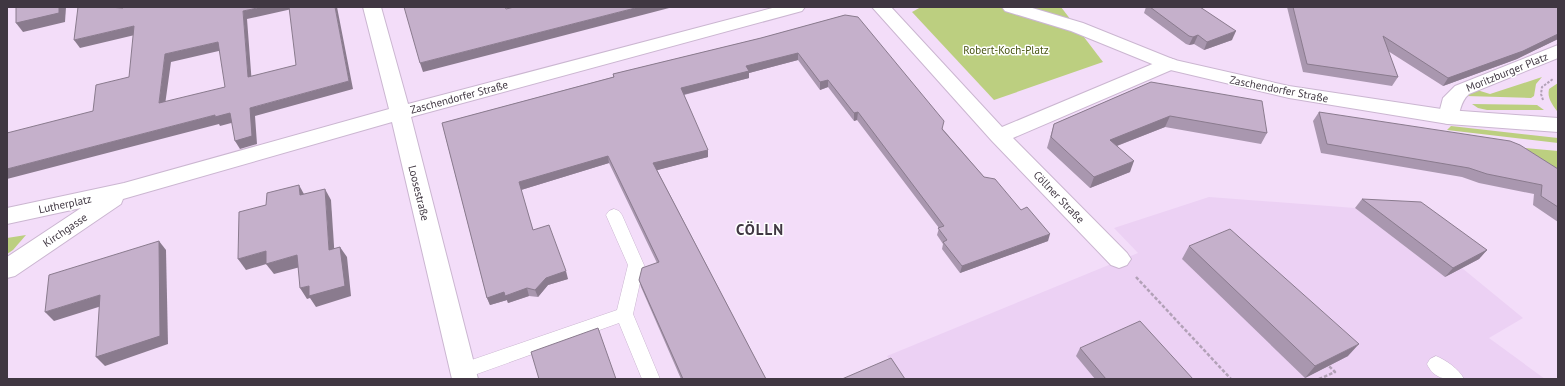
<svg xmlns="http://www.w3.org/2000/svg" width="1565" height="386" font-family="'PT Sans',sans-serif">
  <style>
    .built { fill: #ecd1f4 }
    .green { fill: #bccf80 }
    .lines { fill: none; stroke-linecap: round; stroke-linejoin: round }
    .service-casing { stroke: #cbb6d1; stroke-width: 1 }
    .minor-casing { stroke: #cbb6d1; stroke-width: 2 }
    .tertiary-casing { stroke: #cbb6d1; stroke-width: 2 }
    .path-far1 { stroke: #b2a1b7; stroke-width: 2; stroke-dasharray: 2.5 1.5; stroke-linecap: butt }
    .path { stroke: #b2a1b7; stroke-width: 2.5; stroke-dasharray: 3.5 2; stroke-linecap: butt }
    .service { fill: #fff; fill-rule: evenodd }
    .minor { fill: #fff; fill-rule: evenodd }
    .tertiary { fill: #fff; fill-rule: evenodd }
    .wall { fill: #a997af }
    .shaded-wall { fill: #8a7b8e }
    .building { fill: #c5b0cb; stroke: #8a7b8e; fill-rule: evenodd }
    .labels { text-anchor: middle; stroke-width: 3; stroke-linejoin: round; paint-order: stroke }
    .park-label { font-size: 11px; fill: #485512; stroke: #fff }
    .street-label { font-size: 11px; fill: #403742; stroke: #fff }
    .district-label { font-size: 15px; font-weight: bold; letter-spacing: 1px; fill: #403742; stroke: #fff }
  </style>
  <rect width="100%" height="100%" fill="#f3ddf9"/>
  <!-- built -->
  <path class="built" d="M 1209,197 L 1355,208 L 1445,277 L 1462,268 L 1523,318 L 1489,338 L 1545,379 L 902,379 L 887,356 L 1138,253 L 1114,228 Z"/>
  <!-- green -->
  <g class="green">
    <path d="M 921,7 L 1061,7 L 1103,62 L 994,100 L 912,12 Z"/>
    <path d="M 1542,77 L 1536,84 L 1534,96 L 1531,98 L 1466,96 L 1477,90 L 1490,94 Z"/>
    <path d="M 1558,83 L 1558,111 L 1557,111 C 1552,104 1547,98 1549,89 Z"/>
    <path d="M 1472,104 L 1537,105 L 1544,110 L 1487,110 L 1478,108 Z"/>
    <path d="M 1451,126 L 1558,138 L 1558,143 L 1447,130 Z"/>
    <path d="M 1525,148 L 1558,151 L 1558,170 Z"/>
    <path d="M 26,235 L 13,250 L 7,254 L 7,238 Z"/>
  </g>
  <g class="lines">
    <defs>
      <g id="service">
        <path d="M 614,209 L 619,211 L 622,215 L 644,265 L 633,314 L 660,379 L 642,379 L 619,323 L 463,379 L 457,377 L 454,371 L 457,365 L 617,310 L 628,265 L 606,215 L 609,211 Z"/>
        <path d="M 1436,356 C 1446,360 1459,369 1464,379 C 1448,379 1435,381 1427,364 L 1430,359 Z"/>
      </g>
      <g id="minor">
        <path d="M 363,7 L 381,7 L 408,104 L 776,7 L 805,7 L 802,11 L 411,117 L 478,379 L 452,379 L 392,122 L 123,199 L 121,204 L 15,276 L 7,278 L 7,257 L 81,208 L 7,224 L 7,208 L 124,183 L 389,109 Z"/>
        <path d="M 872,7 L 891,7 L 1002,127 L 1162,60 L 1169,58 L 1176,60 L 1178,64 L 1176,68 L 1013,138 L 1127,253 L 1131,259 L 1127,265 L 1119,268 L 1111,265 L 992,141 Z"/>
        <path d="M 1558,45 L 1558,58 L 1469,94 C 1459,103 1462,111 1455,122 L 1448,124 L 1441,122 L 1438,117 L 1443,98 L 1455,86 Z"/>
      </g>
      <path id="tertiary" d="M 1002,7 L 1029,7 L 1083,23 L 1175,60 L 1289,86 L 1448,110 L 1558,118 L 1558,132 L 1448,124 L 1289,98 L 1162,68 L 1071,31 L 1005,11 Z"/>
    </defs>
    <!-- service casing -->
    <use href="#service" class="service-casing"/>
    <!-- minor casing -->
    <use href="#minor" class="minor-casing"/>
    <!-- tertiary casing -->
    <use href="#tertiary" class="tertiary-casing"/>
    <!-- path-far1 -->
    <path class="path-far1" d="M 1543,100 L 1541,94 L 1542,87 L 1553,79"/>
    <!-- path -->
    <g class="path">
      <path d="M 1136,277 L 1231,379"/>
      <path d="M 1319,379 L 1335,372 L 1329,366"/>
    </g>
    <!-- service -->
    <use href="#service" class="service"/>
    <!-- minor -->
    <use href="#minor" class="minor"/>
    <!-- tertiary -->
    <use href="#tertiary" class="tertiary"/>
  </g>
  <!-- wall -->
  <g class="wall">
    <path d="M 1146,7 L 1200,7 L 1232,40 L 1204,50 L 1194,44 L 1189,45 L 1186,44 L 1144,13 Z"/>
    <path d="M 1287,7 L 1555,7 L 1558,8 L 1558,39 L 1517,59 L 1443,86 L 1388,51 L 1398,77 L 1392,86 L 1303,72 Z"/>
    <path d="M 845,15 L 984,177 L 1048,241 L 960,273 L 942,249 L 943,244 L 937,235 L 939,228 L 857,120 L 854,121 L 828,87 L 820,90 L 798,60 L 749,73 L 749,78 L 684,95 L 708,157 L 657,170 L 766,379 L 681,379 L 641,287 L 639,280 L 657,263 L 609,163 L 521,190 L 533,230 L 568,279 L 548,285 L 538,297 L 529,296 L 508,303 L 507,300 L 490,305 L 487,298 L 442,123 L 613,77 L 613,74 L 761,38 Z"/>
    <path d="M 1151,82 L 1267,133 L 1261,144 L 1165,127 L 1117,146 L 1130,172 L 1090,188 L 1047,148 L 1054,124 Z"/>
    <path d="M 1319,112 L 1558,169 L 1558,222 L 1533,205 L 1534,194 L 1479,183 L 1462,177 L 1321,153 L 1313,121 Z"/>
    <path d="M 1362,199 L 1487,250 L 1479,259 L 1445,277 L 1355,208 Z"/>
    <path d="M 1189,246 L 1348,356 L 1305,378 L 1182,259 Z"/>
    <path d="M 1080,348 L 1193,379 L 1095,379 L 1076,356 Z"/>
  </g>
  <!-- shaded-wall -->
  <g class="shaded-wall">
    <path d="M 59,7 L 66,7 L 65,22 L 23,32 L 16,23 Z"/>
    <path d="M 262,7 L 291,7 L 292,9 L 247,19 L 252,85 L 248,77 L 243,11 Z"/>
    <path d="M 335,7 L 337,7 L 353,89 L 255,116 L 257,144 L 240,149 L 235,141 L 250,108 L 349,81 Z"/>
    <path d="M 639,7 L 673,7 L 423,72 L 420,63 Z"/>
    <path d="M 134,26 L 139,34 L 80,48 L 74,40 Z"/>
    <path d="M 1236,31 L 1232,40 L 1204,50 L 1207,42 Z"/>
    <path d="M 1558,34 L 1558,39 L 1517,59 L 1443,86 L 1448,78 Z"/>
    <path d="M 1198,35 L 1194,44 L 1189,45 L 1193,37 Z"/>
    <path d="M 218,42 L 223,50 L 171,62 L 164,112 L 159,103 L 165,54 Z"/>
    <path d="M 798,53 L 798,60 L 749,73 L 749,78 L 682,95 L 681,88 L 746,66 Z"/>
    <path d="M 828,80 L 828,87 L 820,90 L 820,82 Z"/>
    <path d="M 858,112 L 857,120 L 854,121 L 854,113 Z"/>
    <path d="M 230,113 L 235,122 L 220,126 L 219,124 L 7,179 L 7,169 L 215,115 Z"/>
    <path d="M 1170,116 L 1165,127 L 1106,150 L 1110,140 Z"/>
    <path d="M 708,150 L 708,157 L 654,171 L 653,163 Z"/>
    <path d="M 608,156 L 609,163 L 521,190 L 519,182 Z"/>
    <path d="M 1134,161 L 1130,172 L 1090,188 L 1094,177 Z"/>
    <path d="M 299,185 L 305,196 L 300,195 Z"/>
    <path d="M 325,189 L 331,200 L 335,261 L 329,250 Z"/>
    <path d="M 1050,234 L 1048,241 L 960,273 L 962,266 Z"/>
    <path d="M 159,241 L 166,250 L 168,344 L 105,366 L 96,357 Z"/>
    <path d="M 340,247 L 347,257 L 351,296 L 316,307 L 310,298 L 307,299 L 300,288 L 309,286 Z"/>
    <path d="M 1487,250 L 1479,259 L 1445,277 L 1453,268 Z"/>
    <path d="M 266,251 L 273,262 L 246,270 L 238,259 Z"/>
    <path d="M 297,255 L 304,266 L 274,274 L 266,264 Z"/>
    <path d="M 566,271 L 568,279 L 548,285 L 538,297 L 535,290 L 546,278 Z"/>
    <path d="M 527,288 L 529,296 L 508,303 L 507,300 L 490,305 L 487,298 L 504,292 Z"/>
    <path d="M 100,295 L 108,304 L 54,321 L 45,312 Z"/>
    <path d="M 1359,344 L 1348,356 L 1305,378 L 1315,366 Z"/>
  </g>
  <!-- building -->
  <g class="building">
    <path d="M 16,7 L 59,7 L 59,13 L 16,23 Z"/>
    <path d="M 78,7 L 108,7 L 123,8 L 123,7 L 262,7 L 243,11 L 248,77 L 296,65 L 289,7 L 335,7 L 349,81 L 250,108 L 252,136 L 235,141 L 230,113 L 215,117 L 215,115 L 7,169 L 7,133 L 93,111 L 96,85 L 129,77 L 134,26 L 74,40 ZM 218,42 L 225,87 L 159,103 L 165,54 Z"/>
    <path d="M 404,7 L 505,7 L 506,9 L 514,7 L 639,7 L 420,63 Z"/>
    <path d="M 1150,7 L 1200,7 L 1236,31 L 1207,42 L 1198,35 L 1193,37 L 1189,36 Z"/>
    <path d="M 1293,7 L 1555,7 L 1558,8 L 1558,34 L 1523,51 L 1448,78 L 1383,36 L 1398,77 L 1307,64 Z"/>
    <path d="M 845,15 L 858,17 L 944,121 L 942,129 L 984,177 L 995,179 L 1021,210 L 1027,207 L 1050,234 L 962,266 L 943,242 L 947,240 L 938,228 L 944,226 L 858,112 L 854,113 L 828,80 L 820,82 L 798,53 L 746,66 L 749,71 L 681,88 L 708,150 L 653,163 L 766,379 L 683,379 L 639,280 L 642,268 L 659,262 L 608,156 L 519,182 L 533,230 L 549,225 L 566,271 L 546,278 L 535,290 L 527,288 L 505,296 L 504,292 L 487,298 L 442,123 L 614,77 L 613,74 L 761,38 Z"/>
    <path d="M 1151,82 L 1262,101 L 1267,133 L 1170,116 L 1110,140 L 1134,161 L 1094,177 L 1051,137 L 1054,124 Z"/>
    <path d="M 1319,112 L 1510,141 L 1520,145 L 1558,169 L 1558,207 L 1541,196 L 1542,185 L 1487,174 L 1469,168 L 1327,144 Z"/>
    <path d="M 299,185 L 300,195 L 325,189 L 329,250 L 340,247 L 345,286 L 309,296 L 309,286 L 300,288 L 297,255 L 266,264 L 266,251 L 238,259 L 239,212 L 266,205 L 267,193 Z"/>
    <path d="M 1362,199 L 1421,202 L 1487,250 L 1453,268 Z"/>
    <path d="M 1230,229 L 1359,344 L 1315,366 L 1189,246 Z"/>
    <path d="M 159,241 L 160,336 L 96,357 L 100,295 L 45,312 L 49,275 Z"/>
    <path d="M 1140,321 L 1193,379 L 1106,379 L 1080,348 Z"/>
    <path d="M 598,328 L 616,379 L 539,379 L 531,352 Z"/>
    <path d="M 891,358 L 905,379 L 842,379 Z"/>
  </g>
  <g class="labels">
    <!-- park labels -->
    <g class="park-label">
      <text x="1006" y="54">Robert-Koch-Platz</text>
    </g>
    <!-- street labels -->
    <g class="street-label">
      <text transform="translate(1507 72) rotate(-22)" y="4">Moritzburger Platz</text>
      <text transform="translate(1279 89) rotate(11)" y="4">Zaschendorfer Straße</text>
      <text transform="translate(459 97) rotate(-15)" y="4">Zaschendorfer Straße</text>
      <text transform="translate(419 193) rotate(76)" y="4">Loosestraße</text>
      <text transform="translate(1059 197) rotate(46)" y="4">Cöllner Straße</text>
      <text transform="translate(65 204) rotate(-12)" y="4">Lutherplatz</text>
      <text transform="translate(65 230) rotate(-34)" y="4">Kirchgasse</text>
    </g>
    <!-- district labels -->
    <g class="district-label">
      <text x="760" y="235">CÖLLN</text>
    </g>
  </g>
  <!-- border -->
  <rect width="1565" height="386" fill="none" stroke="#403742" stroke-width="16"/>
</svg>
